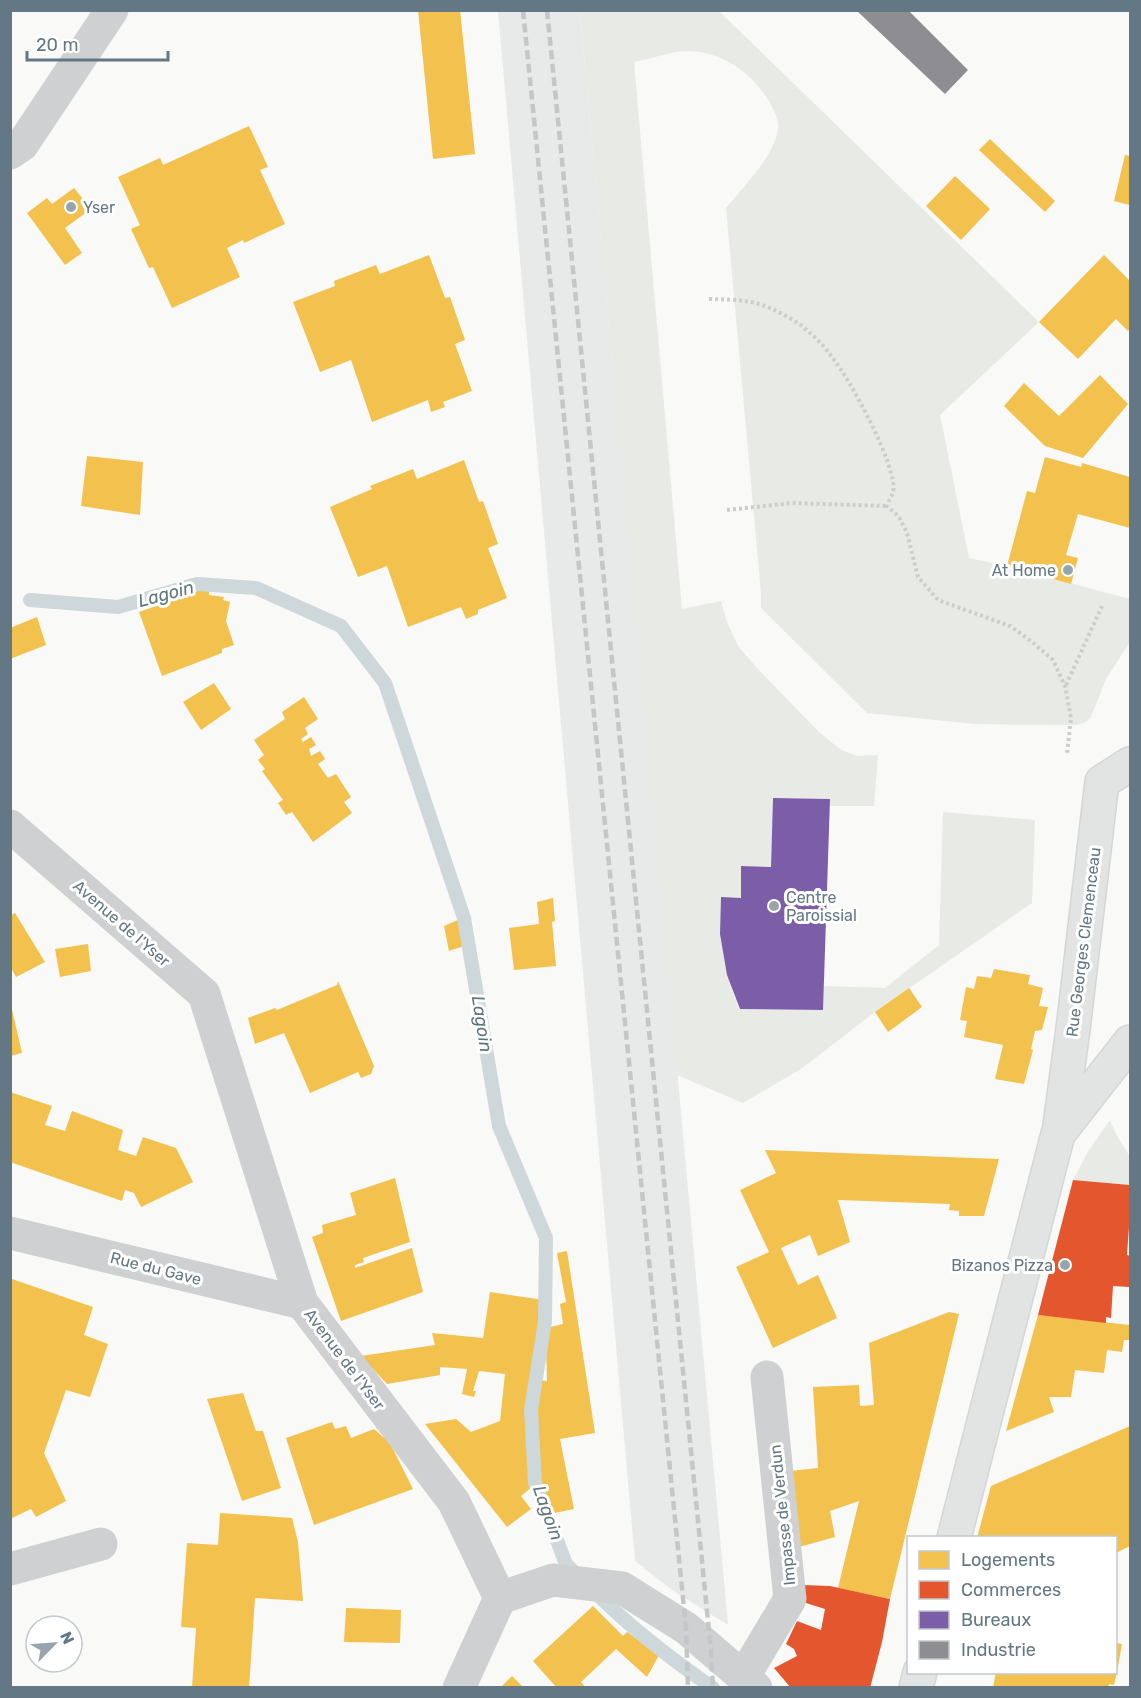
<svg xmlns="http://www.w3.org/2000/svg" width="1141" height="1698" font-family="Rubik,sans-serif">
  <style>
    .built { fill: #e8e9e9 }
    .green { fill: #e8ebe5 }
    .homes { fill: #f2c14e }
    .shops { fill: #e4572e }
    .offices { fill: #7b5ea7 }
    .industry { fill: #8d8d92 }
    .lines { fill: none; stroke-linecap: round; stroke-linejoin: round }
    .stream { stroke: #ced7d9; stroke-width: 14 }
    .secondary-casing { stroke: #d5d6d6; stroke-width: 36 }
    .path { stroke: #cccece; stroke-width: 4; stroke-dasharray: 3 3; stroke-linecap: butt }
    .street { stroke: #ced0d1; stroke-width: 33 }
    .secondary { stroke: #e2e3e3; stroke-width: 33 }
    .rail { stroke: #c4c6c7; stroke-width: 4.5; stroke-dasharray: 9 4.5; stroke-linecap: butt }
    .poi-dot { fill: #98a4ad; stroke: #fff; stroke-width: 2 }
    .labels { text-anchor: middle; stroke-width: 6; stroke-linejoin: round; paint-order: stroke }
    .poi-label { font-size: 16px; fill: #637784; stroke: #fff; text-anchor: start }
    .street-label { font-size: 16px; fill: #637784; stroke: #fff }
    .water-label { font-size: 18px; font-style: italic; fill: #5e767d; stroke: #fff }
  </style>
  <rect width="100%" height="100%" fill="#f9f9f8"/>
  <!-- built -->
  <path class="built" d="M 498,11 L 580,11 L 728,1625 L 672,1590 L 635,1561 Z"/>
  <!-- green -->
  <g class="green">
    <path d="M 580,11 L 719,11 L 1039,322 L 940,415 L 969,558 L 1007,566 L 1130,599 L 1130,642 L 1106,679 L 1091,717 L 1086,722 L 1077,725 L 975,724 L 867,713 L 761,608 L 761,593 L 726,208 C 742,189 776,154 778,128 C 779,121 775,113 772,107 C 757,76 723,51 688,51 C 672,51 650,59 634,62 L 682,609 L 721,601 L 727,622 L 738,646 L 757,668 L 819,732 L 841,750 L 858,756 L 878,755 L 874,806 L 829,806 L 829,799 L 773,798 L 771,867 L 742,866 L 741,898 L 721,898 C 719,937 724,973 739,1009 L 823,1010 L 824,986 L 885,988 L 939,945 L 943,812 L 1035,820 L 1032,903 L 875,1012 L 801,1069 L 743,1103 L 677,1075 Z"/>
    <path d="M 1110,1120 L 1116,1134 L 1130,1157 L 1130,1185 L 1073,1180 L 1089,1150 Z"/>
  </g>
  <!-- homes -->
  <g class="homes">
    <path d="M 418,10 L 460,10 L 475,154 L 433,159 Z"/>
    <path d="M 249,126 L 268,167 L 260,170 L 285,224 L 244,243 L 243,240 L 227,248 L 240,277 L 172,308 L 153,267 L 149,268 L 131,229 L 140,225 L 118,177 L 160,158 L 163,165 Z"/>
    <path d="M 990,139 L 1055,201 L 1045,212 L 979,150 Z"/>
    <path d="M 1125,155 L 1130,156 L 1130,205 L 1114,201 Z"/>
    <path d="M 955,176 L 990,209 L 961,240 L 926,206 Z"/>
    <path d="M 74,188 L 91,209 L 65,228 L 82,253 L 65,265 L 27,213 L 47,198 L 52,204 Z"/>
    <path d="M 429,255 L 445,298 L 450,297 L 465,340 L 455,344 L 472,391 L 443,402 L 445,407 L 431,412 L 428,400 L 372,422 L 351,360 L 320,372 L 293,302 L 335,286 L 334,281 L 376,265 L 380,274 Z"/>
    <path d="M 1104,255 L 1130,281 L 1130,328 L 1128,331 L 1116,319 L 1078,359 L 1039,322 Z"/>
    <path d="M 1100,375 L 1128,404 L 1083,458 L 1045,446 L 1004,406 L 1024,383 L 1059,416 Z"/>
    <path d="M 87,456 L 143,462 L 140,515 L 81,506 Z"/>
    <path d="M 1045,457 L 1081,467 L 1082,463 L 1130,477 L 1130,528 L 1078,514 L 1066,555 L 1078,558 L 1071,584 L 1007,566 L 1027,491 L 1035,493 Z"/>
    <path d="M 464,460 L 479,502 L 483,501 L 498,544 L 488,548 L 507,598 L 478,610 L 478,614 L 466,619 L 461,607 L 408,627 L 387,566 L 358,577 L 330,507 L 372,489 L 370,486 L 413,469 L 417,479 Z"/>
    <path d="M 209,587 L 209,595 L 224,597 L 223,600 L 230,602 L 226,621 L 234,645 L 222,649 L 222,653 L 162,676 L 139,612 Z"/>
    <path d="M 37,617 L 46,645 L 10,659 L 10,628 Z"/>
    <path d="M 214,683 L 231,709 L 201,730 L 183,702 Z"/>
    <path d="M 304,697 L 318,719 L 305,728 L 308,734 L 301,739 L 303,742 L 311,737 L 316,745 L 309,749 L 311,756 L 320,751 L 325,759 L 318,764 L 328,778 L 336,774 L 351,797 L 344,802 L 352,813 L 313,842 L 292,812 L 286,815 L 278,803 L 283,800 L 262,771 L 265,769 L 258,760 L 264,755 L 254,740 L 285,719 L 282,712 Z"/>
    <path d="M 553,898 L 555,921 L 552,922 L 556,966 L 514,970 L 509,928 L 539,924 L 537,902 Z"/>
    <path d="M 15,913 L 45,962 L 16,977 L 10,966 L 10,916 Z"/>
    <path d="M 458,920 L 464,946 L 449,951 L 444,926 Z"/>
    <path d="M 88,944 L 91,971 L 60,977 L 55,949 Z"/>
    <path d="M 994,969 L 1030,975 L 1028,984 L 1043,988 L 1039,1006 L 1048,1007 L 1042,1030 L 1035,1031 L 1031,1049 L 1033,1050 L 1024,1084 L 995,1079 L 1003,1045 L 964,1037 L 967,1021 L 960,1020 L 966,987 L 974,989 L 977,976 L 991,978 Z"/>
    <path d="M 338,981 L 374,1066 L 371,1074 L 361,1078 L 358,1072 L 310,1093 L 284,1033 L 255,1044 L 248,1018 L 275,1008 L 277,1010 L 337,985 Z"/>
    <path d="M 909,988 L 922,1007 L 888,1032 L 875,1012 Z"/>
    <path d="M 10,1001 L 22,1053 L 10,1056 Z"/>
    <path d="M 10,1092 L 52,1106 L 45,1125 L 65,1131 L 72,1111 L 123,1130 L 118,1150 L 136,1156 L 143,1137 L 176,1148 L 193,1182 L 141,1207 L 134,1193 L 125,1190 L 122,1201 L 10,1162 Z"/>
    <path d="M 765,1150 L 999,1159 L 984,1216 L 959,1216 L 959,1211 L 949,1210 L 950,1204 L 838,1200 L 850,1242 L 818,1256 L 810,1235 L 781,1248 L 798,1285 L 818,1275 L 837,1318 L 773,1348 L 736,1267 L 769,1252 L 740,1190 L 776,1173 Z"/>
    <path d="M 395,1178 L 410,1242 L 363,1258 L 364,1262 L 355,1265 L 355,1268 L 412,1248 L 423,1292 L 341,1321 L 312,1237 L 323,1233 L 322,1225 L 356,1215 L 350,1193 Z"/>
    <path d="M 567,1251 L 595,1433 L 560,1439 L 574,1509 L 550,1514 L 540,1484 L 537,1445 L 536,1386 L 537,1380 L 547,1381 L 546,1342 L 550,1327 L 563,1324 L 560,1304 L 566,1302 L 557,1253 Z"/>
    <path d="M 12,1279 L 93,1307 L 84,1335 L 108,1344 L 90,1397 L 66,1390 L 44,1453 L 66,1501 L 36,1517 L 31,1509 L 10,1519 L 10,1284 Z"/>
    <path d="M 490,1292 L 544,1300 L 526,1415 L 529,1418 L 528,1437 L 533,1486 L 521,1496 L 531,1509 L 507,1527 L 425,1424 L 456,1419 L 471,1432 L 500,1421 L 505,1374 L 479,1371 L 473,1391 L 476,1391 L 474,1397 L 462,1394 L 467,1369 L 440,1367 L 440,1375 L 387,1384 L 361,1356 L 435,1345 L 432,1333 L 483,1338 Z"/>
    <path d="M 949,1312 L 959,1314 L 890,1599 L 838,1588 L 859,1501 L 830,1511 L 835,1537 L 799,1547 L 790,1471 L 818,1468 L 813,1387 L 859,1385 L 860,1406 L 874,1405 L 869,1343 Z"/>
    <path d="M 1038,1315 L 1130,1325 L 1130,1340 L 1124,1340 L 1122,1352 L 1107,1350 L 1104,1373 L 1075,1370 L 1071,1397 L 1049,1397 L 1054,1412 L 1006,1431 Z"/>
    <path d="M 243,1393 L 256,1431 L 263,1431 L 281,1488 L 242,1501 L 207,1399 Z"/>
    <path d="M 332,1422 L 335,1429 L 346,1426 L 351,1438 L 374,1429 L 390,1443 L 413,1489 L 314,1525 L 286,1438 Z"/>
    <path d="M 1130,1426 L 1130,1546 L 1116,1553 L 1116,1538 L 977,1538 L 991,1486 Z"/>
    <path d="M 220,1513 L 292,1518 L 298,1542 L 303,1601 L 255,1598 L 249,1688 L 192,1688 L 196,1628 L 181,1627 L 187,1543 L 218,1545 Z"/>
    <path d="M 593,1606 L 623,1636 L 627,1632 L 659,1655 L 647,1677 L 616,1649 L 581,1682 L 586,1688 L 557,1688 L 533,1661 Z"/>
    <path d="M 346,1608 L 401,1610 L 400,1643 L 344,1642 Z"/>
    <path d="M 1116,1643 L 1122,1644 L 1117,1672 L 1116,1672 Z"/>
    <path d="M 996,1672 L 1117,1672 L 1114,1685 L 1109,1684 L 1108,1688 L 993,1688 Z"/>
    <path d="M 512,1676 L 524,1688 L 500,1688 Z"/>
  </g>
  <!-- shops -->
  <g class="shops">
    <path d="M 1073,1180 L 1130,1185 L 1130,1213 L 1127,1255 L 1130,1256 L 1129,1287 L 1113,1286 L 1111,1318 L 1106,1317 L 1106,1323 L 1038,1315 Z"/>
    <path d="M 803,1585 L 830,1586 L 890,1599 L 882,1642 L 870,1688 L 791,1688 L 774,1668 L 797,1656 L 794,1649 L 786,1644 L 797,1621 L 821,1630 L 825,1609 L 806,1603 Z"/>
  </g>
  <!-- offices -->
  <path class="offices" d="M 773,798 L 830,799 L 823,1010 L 740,1009 L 727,975 L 720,934 L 721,897 L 741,898 L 741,866 L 771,867 Z"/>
  <!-- industry -->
  <path class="industry" d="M 856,10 L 908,10 L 968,70 L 945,94 Z"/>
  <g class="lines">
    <!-- stream -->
    <g class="stream">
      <path d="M 30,600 L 118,607 L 197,584 L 256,588 L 341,626 L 385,683 L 464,918 L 499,1126 L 546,1238 L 545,1321 L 531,1410 L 535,1483 L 566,1564 L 579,1577"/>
      <path d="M 593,1590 C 629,1627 670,1658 713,1688"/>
    </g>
    <defs>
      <g id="secondary">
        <path d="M 1059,1133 L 1073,1029 L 1102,782 L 1130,764"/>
        <path d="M 954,1538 L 1058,1134 L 1130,1042"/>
        <path d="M 916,1688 L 920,1672"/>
      </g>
    </defs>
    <!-- secondary casing -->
    <use href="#secondary" class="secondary-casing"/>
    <!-- path -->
    <g class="path">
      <path d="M 709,299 C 740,300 755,299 784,315 C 802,324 820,340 832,357 C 849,378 899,468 893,493 C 891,497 888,502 887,506 L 899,517 L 907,533 L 918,577 L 938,600 L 1010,626 L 1031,641 L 1053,660 L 1065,686 L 1071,718 L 1067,754"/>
      <path d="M 727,510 L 792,503 L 887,506"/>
      <path d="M 1066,685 L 1102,606"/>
    </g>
    <!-- street -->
    <g class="street">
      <path d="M 10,153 L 22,145 L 112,10"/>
      <path d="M 10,826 L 204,994 L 302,1303 L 454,1502 L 500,1598"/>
      <path d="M 10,1233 L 302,1303"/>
      <path d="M 10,1569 L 101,1544"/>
      <path d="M 500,1598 L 553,1580 L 622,1588 L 686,1628 L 756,1688"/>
      <path d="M 744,1676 L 790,1599 L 767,1377"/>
      <path d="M 459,1688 L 500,1598"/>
    </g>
    <!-- secondary -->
    <use href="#secondary" class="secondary"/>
    <!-- rail -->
    <g class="rail">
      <path d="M 523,10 L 686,1628 L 688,1688"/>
      <path d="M 547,10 L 711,1651 L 713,1688"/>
    </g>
  </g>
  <!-- markers -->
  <g class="poi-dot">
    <circle cx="71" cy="207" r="6"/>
    <circle cx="1068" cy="570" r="6"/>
    <circle cx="774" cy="906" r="6"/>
    <circle cx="1065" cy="1265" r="6"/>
  </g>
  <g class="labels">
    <!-- poi labels -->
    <g class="poi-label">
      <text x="83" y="213">Yser</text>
      <text x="1056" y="576" text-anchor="end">At Home</text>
      <text x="786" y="903">Centre<tspan x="786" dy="18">Paroissial</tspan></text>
      <text x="1053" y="1271" text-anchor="end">Bizanos Pizza</text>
    </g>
    <!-- street labels -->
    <g class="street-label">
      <text transform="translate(122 923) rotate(41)" y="6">Avenue de l'Yser</text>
      <text transform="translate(1083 942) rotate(-83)" y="6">Rue Georges Clemenceau</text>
      <text transform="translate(156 1268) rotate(14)" y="6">Rue du Gave</text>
      <text transform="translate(345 1359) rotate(53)" y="6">Avenue de l'Yser</text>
      <text transform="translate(782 1515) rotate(-96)" y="6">Impasse de Verdun</text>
    </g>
    <!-- water labels -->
    <g class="water-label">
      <text transform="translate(166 594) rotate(-15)" y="6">Lagoin</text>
      <text transform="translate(482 1024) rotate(81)" y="6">Lagoin</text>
      <text transform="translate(548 1513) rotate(70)" y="6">Lagoin</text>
    </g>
  </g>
  <!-- border -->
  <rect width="1141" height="1698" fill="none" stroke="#637784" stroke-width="24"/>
  <!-- legend -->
  <rect x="907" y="1536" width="210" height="138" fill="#ffffff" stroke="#c1c9ce" stroke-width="1.5"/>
  <rect x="919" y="1551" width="30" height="18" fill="#f2c14e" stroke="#c1c9ce" stroke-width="1.5"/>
  <text x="961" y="1566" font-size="18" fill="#637784">Logements</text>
  <rect x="919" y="1581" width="30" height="18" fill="#e4572e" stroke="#c1c9ce" stroke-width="1.5"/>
  <text x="961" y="1596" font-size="18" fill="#637784">Commerces</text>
  <rect x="919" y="1611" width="30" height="18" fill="#7b5ea7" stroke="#c1c9ce" stroke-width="1.5"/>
  <text x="961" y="1626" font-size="18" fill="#637784">Bureaux</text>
  <rect x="919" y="1641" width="30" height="18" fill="#8d8d92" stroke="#c1c9ce" stroke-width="1.5"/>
  <text x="961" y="1656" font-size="18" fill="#637784">Industrie</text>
  <!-- north arrow -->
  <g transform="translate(54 1644) rotate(65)"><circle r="28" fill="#ffffff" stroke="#c1c9ce" stroke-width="1.5"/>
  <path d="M0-4.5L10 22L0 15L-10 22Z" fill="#98a4ad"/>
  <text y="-9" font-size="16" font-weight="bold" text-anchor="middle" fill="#637784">N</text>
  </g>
  <!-- scale -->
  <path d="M27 51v9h141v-9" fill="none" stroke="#637784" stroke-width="3"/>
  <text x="36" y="51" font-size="18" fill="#637784" stroke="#ffffff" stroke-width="4.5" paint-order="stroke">20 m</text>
</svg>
